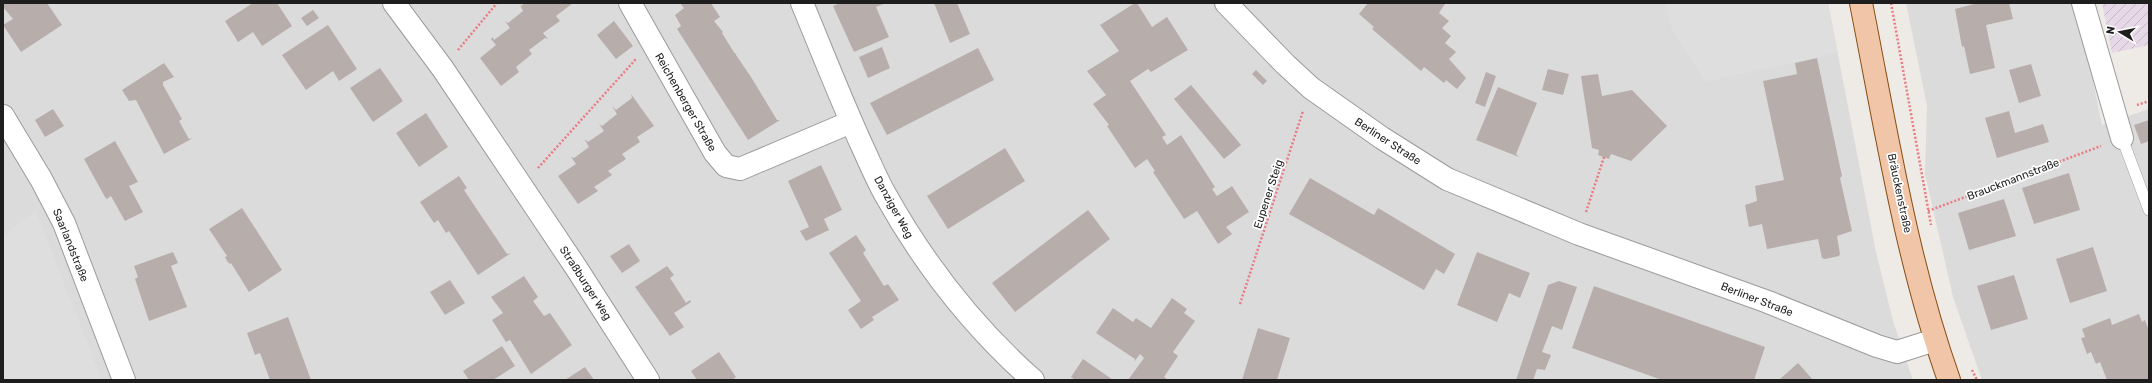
<svg xmlns="http://www.w3.org/2000/svg" width="2152" height="383" font-family="Rubik,sans-serif">
  <style>
    .residential { fill: #dcdbdb }
    .industrial { fill: url(#industrial-furrows) }
    .parking { fill: #dedede }
    .building { fill: #b7aeab }
    .lines { fill: none; stroke-linecap: round; stroke-linejoin: round }
    .lane-casing { stroke: #9b9b9b; stroke-width: 12 }
    .street-casing { stroke: #9b9b9b; stroke-width: 24 }
    .primary-casing { stroke: #874d11; stroke-width: 24 }
    .path { stroke: #e97b82; stroke-width: 2.5; stroke-dasharray: 2 2; stroke-linecap: butt }
    .lane { stroke: #fff; stroke-width: 11 }
    .street { stroke: #fff; stroke-width: 22 }
    .primary { stroke: #f1c5a7; stroke-width: 22 }
    .labels { text-anchor: middle; stroke-width: 3.5; stroke-linejoin: round; paint-order: stroke }
    .street-label { font-size: 11px; fill: #1e1e1e; stroke: #fff }
  </style>
  <defs>
    <pattern id="industrial-furrows" width="10" height="10" patternUnits="userSpaceOnUse"><rect width="10" height="10" fill="#e6d8e6"/><path d="M-1 1l2-2M0 10L10 0M9 11l2-2" fill="none" stroke="#c5b9c5"/></pattern>
  </defs>
  <rect width="100%" height="100%" fill="#eeeae5"/>
  <!-- residential -->
  <g class="residential">
    <path d="M 3,3 L 1828,3 L 1876,252 L 1893,321 L 1913,380 L 3,380 Z"/>
    <path d="M 1906,3 L 2077,3 L 2102,125 L 2149,109 L 2149,380 L 1982,380 L 1953,297 L 1925,174 L 1927,106 Z"/>
  </g>
  <!-- industrial -->
  <path class="industrial" d="M 2102,3 L 2149,3 L 2149,45 L 2112,53 Z"/>
  <!-- parking -->
  <g class="parking">
    <path d="M 1666,3 L 1828,3 L 1838,53 L 1705,82 L 1671,27 Z"/>
    <path d="M 36,212 L 53,255 L 102,380 L 3,380 L 3,238 L 12,228 Z"/>
  </g>
  <!-- building -->
  <g class="building">
    <path d="M 3,3 L 47,3 L 62,25 L 21,52 L 3,25 L 13,19 L 3,7 Z"/>
    <path d="M 253,3 L 277,3 L 292,26 L 262,46 L 253,32 L 238,42 L 225,21 Z"/>
    <path d="M 519,3 L 521,6 L 525,3 L 573,3 L 556,16 L 560,21 L 543,33 L 548,39 L 545,38 L 529,50 L 532,54 L 516,67 L 519,72 L 501,86 L 480,58 L 496,45 L 491,39 L 493,37 L 494,40 L 510,28 L 505,21 L 508,23 L 523,11 Z"/>
    <path d="M 680,3 L 711,3 L 720,17 L 714,21 L 723,32 L 722,33 L 735,54 L 736,53 L 736,55 L 751,77 L 777,120 L 780,120 L 748,140 L 677,29 L 681,26 L 675,15 L 684,8 Z"/>
    <path d="M 840,3 L 886,3 L 876,7 L 889,37 L 854,52 L 833,6 Z"/>
    <path d="M 934,3 L 957,3 L 970,34 L 950,43 Z"/>
    <path d="M 1135,3 L 1137,3 L 1152,27 L 1167,17 L 1188,50 L 1151,72 L 1148,69 L 1130,81 L 1166,135 L 1162,137 L 1167,145 L 1181,135 L 1215,187 L 1212,189 L 1217,196 L 1232,186 L 1249,212 L 1226,227 L 1232,234 L 1218,244 L 1197,211 L 1184,219 L 1153,172 L 1155,171 L 1147,159 L 1135,168 L 1107,126 L 1109,125 L 1093,104 L 1106,95 L 1087,71 L 1119,51 L 1100,25 Z"/>
    <path d="M 1368,3 L 1444,3 L 1445,4 L 1439,13 L 1449,21 L 1442,28 L 1451,36 L 1445,43 L 1456,52 L 1449,59 L 1466,78 L 1457,89 L 1446,80 L 1444,83 L 1424,67 L 1421,71 L 1372,29 L 1374,27 L 1359,14 Z"/>
    <path d="M 1978,3 L 2009,3 L 2013,19 L 1986,25 L 1995,68 L 1970,74 L 1964,46 L 1962,47 L 1955,9 Z"/>
    <path d="M 313,10 L 319,18 L 307,26 L 301,18 Z"/>
    <path d="M 614,21 L 633,46 L 616,59 L 597,35 Z"/>
    <path d="M 328,25 L 357,69 L 339,81 L 333,71 L 306,90 L 282,55 Z"/>
    <path d="M 882,47 L 890,68 L 868,78 L 859,57 Z"/>
    <path d="M 978,48 L 994,80 L 887,135 L 870,103 Z"/>
    <path d="M 1817,58 L 1842,176 L 1840,178 L 1852,231 L 1837,236 L 1840,254 L 1839,256 L 1825,259 L 1822,258 L 1818,239 L 1767,249 L 1762,224 L 1749,227 L 1745,205 L 1757,201 L 1755,186 L 1784,180 L 1763,81 L 1797,74 L 1795,63 Z"/>
    <path d="M 164,63 L 174,77 L 163,82 L 163,85 L 182,119 L 179,121 L 189,139 L 193,138 L 164,154 L 136,100 L 129,101 L 122,90 Z"/>
    <path d="M 2031,64 L 2041,96 L 2019,103 L 2009,70 Z"/>
    <path d="M 380,68 L 403,101 L 373,122 L 350,88 Z"/>
    <path d="M 1548,69 L 1569,74 L 1563,95 L 1542,90 Z"/>
    <path d="M 1256,70 L 1267,81 L 1263,85 L 1252,74 Z"/>
    <path d="M 1486,72 L 1496,76 L 1485,107 L 1475,103 Z"/>
    <path d="M 1598,74 L 1602,96 L 1632,90 L 1667,126 L 1631,161 L 1611,154 L 1609,159 L 1598,155 L 1599,150 L 1592,148 L 1581,76 Z"/>
    <path d="M 1191,85 L 1241,145 L 1224,159 L 1174,99 Z"/>
    <path d="M 1498,87 L 1537,103 L 1516,154 L 1519,157 L 1476,140 Z"/>
    <path d="M 631,94 L 654,126 L 637,137 L 640,142 L 622,154 L 626,159 L 608,171 L 612,175 L 594,187 L 598,191 L 578,204 L 558,176 L 576,164 L 571,157 L 574,158 L 589,147 L 585,140 L 586,140 L 588,142 L 604,131 L 599,124 L 602,126 L 617,114 L 612,106 L 616,110 L 632,98 Z"/>
    <path d="M 53,109 L 64,126 L 45,137 L 35,120 Z"/>
    <path d="M 2009,111 L 2015,133 L 2043,124 L 2049,142 L 1997,158 L 1985,118 Z"/>
    <path d="M 426,113 L 448,147 L 419,167 L 396,133 Z"/>
    <path d="M 2149,120 L 2149,141 L 2141,144 L 2134,125 Z"/>
    <path d="M 115,141 L 138,182 L 129,186 L 143,212 L 125,221 L 111,196 L 107,199 L 105,197 L 84,159 Z"/>
    <path d="M 1005,148 L 1025,181 L 948,229 L 927,196 Z"/>
    <path d="M 821,165 L 842,210 L 824,219 L 829,230 L 806,241 L 800,231 L 809,227 L 788,181 Z"/>
    <path d="M 2069,173 L 2080,210 L 2034,224 L 2022,188 Z"/>
    <path d="M 459,176 L 467,188 L 464,190 L 482,217 L 507,254 L 511,253 L 478,275 L 449,231 L 446,233 L 438,220 L 434,223 L 420,202 Z"/>
    <path d="M 1310,178 L 1374,215 L 1378,208 L 1455,254 L 1444,274 L 1436,269 L 1424,290 L 1289,214 Z"/>
    <path d="M 2004,199 L 2016,236 L 1969,250 L 1958,213 Z"/>
    <path d="M 242,208 L 282,270 L 249,292 L 231,263 L 230,264 L 227,261 L 225,257 L 227,256 L 209,229 Z"/>
    <path d="M 1088,210 L 1110,239 L 1015,312 L 992,283 Z"/>
    <path d="M 856,235 L 866,250 L 863,253 L 884,286 L 888,284 L 899,300 L 872,317 L 874,320 L 861,329 L 848,310 L 861,301 L 829,253 Z"/>
    <path d="M 629,244 L 640,261 L 622,273 L 610,256 Z"/>
    <path d="M 2093,247 L 2107,291 L 2070,303 L 2056,259 Z"/>
    <path d="M 173,252 L 178,263 L 171,266 L 187,307 L 149,321 L 135,279 L 138,277 L 134,266 Z"/>
    <path d="M 1477,252 L 1530,273 L 1520,298 L 1509,293 L 1497,322 L 1457,305 Z"/>
    <path d="M 667,266 L 674,275 L 670,278 L 686,303 L 690,300 L 691,302 L 674,313 L 684,327 L 670,336 L 635,287 Z"/>
    <path d="M 2014,275 L 2028,319 L 1991,330 L 1977,286 Z"/>
    <path d="M 524,276 L 538,297 L 533,301 L 544,316 L 550,313 L 572,345 L 531,374 L 510,340 L 506,342 L 492,320 L 503,313 L 491,297 Z"/>
    <path d="M 450,280 L 465,303 L 445,315 L 430,292 Z"/>
    <path d="M 1559,281 L 1577,287 L 1562,330 L 1552,326 L 1542,352 L 1551,355 L 1545,370 L 1537,369 L 1533,380 L 1516,380 L 1548,285 Z"/>
    <path d="M 1594,286 L 1765,347 L 1754,380 L 1662,380 L 1572,348 Z"/>
    <path d="M 1172,298 L 1187,309 L 1184,313 L 1195,321 L 1173,352 L 1178,356 L 1164,377 L 1168,380 L 1128,380 L 1144,358 L 1140,354 L 1134,362 L 1135,359 L 1096,333 L 1113,308 L 1133,322 L 1136,318 L 1151,328 Z"/>
    <path d="M 2139,314 L 2142,322 L 2145,320 L 2149,331 L 2149,380 L 2107,380 L 2100,362 L 2096,364 L 2091,352 L 2087,354 L 2081,338 L 2085,337 L 2082,329 L 2110,318 L 2112,325 Z"/>
    <path d="M 288,317 L 311,380 L 270,380 L 260,353 L 255,355 L 247,333 Z"/>
    <path d="M 1258,328 L 1290,338 L 1277,380 L 1242,380 Z"/>
    <path d="M 502,346 L 515,366 L 493,380 L 469,380 L 463,371 Z"/>
    <path d="M 719,352 L 736,377 L 732,380 L 697,380 L 691,371 Z"/>
    <path d="M 1083,359 L 1113,380 L 1075,380 L 1071,377 Z"/>
    <path d="M 1798,363 L 1813,380 L 1779,380 Z"/>
    <path d="M 585,367 L 594,380 L 565,380 Z"/>
  </g>
  <g class="lines">
    <defs>
      <path id="lane" d="M 2122,138 L 2149,210"/>
      <g id="street">
        <path d="M 394,3 L 443,69 L 577,269 L 648,380"/>
        <path d="M 630,3 L 715,153 L 726,166 L 740,169 L 851,122"/>
        <path d="M 802,3 C 822,51 841,100 863,148 C 870,163 877,180 885,194 C 924,264 973,327 1033,380"/>
        <path d="M 1226,3 L 1285,64 L 1311,88 L 1382,138 L 1447,179 L 1579,234 L 1768,302 L 1877,346 L 1897,352 L 1935,340"/>
        <path d="M 2083,3 L 2122,138"/>
        <path d="M 3,116 L 41,179 L 64,223 L 124,380"/>
      </g>
      <path id="primary" d="M 1861,3 C 1886,129 1906,259 1949,380"/>
    </defs>
    <!-- lane casing -->
    <use href="#lane" class="lane-casing"/>
    <!-- street casing -->
    <use href="#street" class="street-casing"/>
    <!-- primary casing -->
    <use href="#primary" class="primary-casing"/>
    <!-- path -->
    <g class="path">
      <path d="M 1891,3 L 1931,225"/>
      <path d="M 458,50 L 497,3"/>
      <path d="M 2137,105 L 2149,101"/>
      <path d="M 538,168 L 636,59"/>
      <path d="M 1928,211 L 2101,146"/>
      <path d="M 1586,212 L 1604,157"/>
      <path d="M 1240,304 L 1303,111"/>
      <path d="M 1972,370 L 1977,380"/>
    </g>
    <!-- lane -->
    <use href="#lane" class="lane"/>
    <!-- street -->
    <use href="#street" class="street"/>
    <!-- primary -->
    <use href="#primary" class="primary"/>
  </g>
  <g class="labels">
    <!-- street labels -->
    <g class="street-label">
      <text transform="translate(686 102) rotate(60)" y="4">Reichenberger Straße</text>
      <text transform="translate(1388 141) rotate(33)" y="4">Berliner Straße</text>
      <text transform="translate(2013 179) rotate(-21)" y="4">Brauckmannstraße</text>
      <text transform="translate(1900 193) rotate(78)" y="4">Bräuckenstraße</text>
      <text transform="translate(1268 194) rotate(-72)" y="4">Eupener Steig</text>
      <text transform="translate(894 207) rotate(61)" y="4">Danziger Weg</text>
      <text transform="translate(71 245) rotate(68)" y="4">Saarlandstraße</text>
      <text transform="translate(586 283) rotate(57)" y="4">Straßburger Weg</text>
      <text transform="translate(1757 299) rotate(21)" y="4">Berliner Straße</text>
    </g>
  </g>
  <!-- border -->
  <rect width="2152" height="383" fill="none" stroke="#1e1e1e" stroke-width="8"/>
  <!-- north arrow -->
  <g transform="translate(2120 32) rotate(280)" stroke="#ffffff" stroke-width="3" paint-order="stroke">
  <path d="M0-3L7 15L0 10L-7 15Z" fill="#1e1e1e"/>
  <text y="-6" font-size="11" font-weight="bold" text-anchor="middle" fill="#1e1e1e">N</text>
  </g>
</svg>
